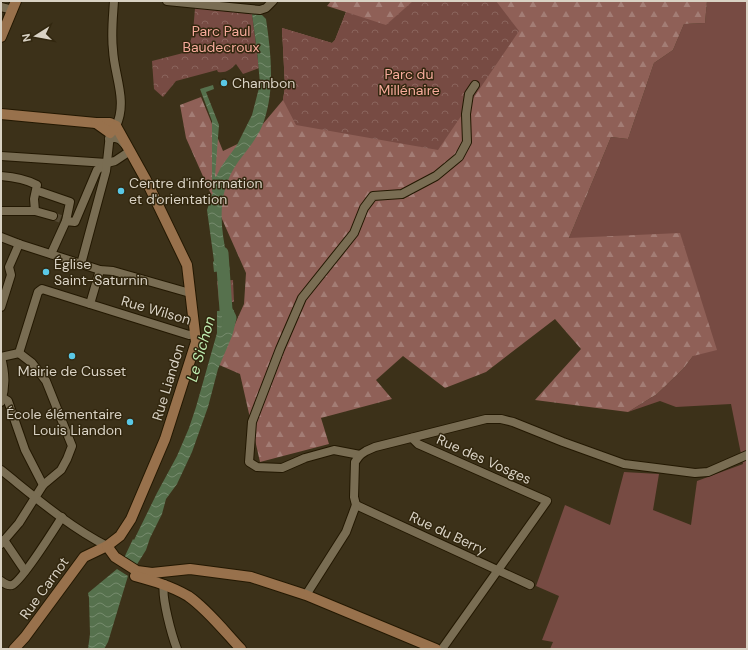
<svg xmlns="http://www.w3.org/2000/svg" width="748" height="650" font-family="'DM Sans',sans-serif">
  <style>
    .grass { fill: #774b43 }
    .forest { fill: url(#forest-firs) }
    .park { fill: url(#park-crowns) }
    .water { fill: url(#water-waves) }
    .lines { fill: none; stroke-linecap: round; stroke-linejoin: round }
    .river { stroke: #56714d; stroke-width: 13 }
    .minor-tunnel { stroke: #544933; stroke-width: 8; stroke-dasharray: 8 4; stroke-linecap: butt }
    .minor-casing { stroke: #231802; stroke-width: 10 }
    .major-casing { stroke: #231802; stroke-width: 12 }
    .minor { stroke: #796d53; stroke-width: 8 }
    .major { stroke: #98714c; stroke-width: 10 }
    .poi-dot { fill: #5ac8e6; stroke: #32270f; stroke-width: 1.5 }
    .labels { text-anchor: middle; stroke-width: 3; stroke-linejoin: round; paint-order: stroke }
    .park-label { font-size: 14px; fill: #f7ab9c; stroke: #32270f }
    .poi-label { font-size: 14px; fill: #d9d2c4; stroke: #32270f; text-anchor: start }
    .street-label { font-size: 14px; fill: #d9d2c4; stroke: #32270f }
    .water-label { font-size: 15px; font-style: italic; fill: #bfedb1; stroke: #32270f }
  </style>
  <defs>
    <pattern id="forest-firs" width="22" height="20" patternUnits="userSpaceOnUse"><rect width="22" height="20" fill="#8f6057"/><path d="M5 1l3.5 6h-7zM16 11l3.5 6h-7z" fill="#a37d75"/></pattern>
    <pattern id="park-crowns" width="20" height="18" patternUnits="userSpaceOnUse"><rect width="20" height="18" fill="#774b43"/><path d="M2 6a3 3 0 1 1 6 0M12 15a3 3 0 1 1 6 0" fill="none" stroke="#8a645c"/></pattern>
    <pattern id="water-waves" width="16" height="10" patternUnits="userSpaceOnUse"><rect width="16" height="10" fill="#56714d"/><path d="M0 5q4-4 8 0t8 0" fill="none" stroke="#768b6d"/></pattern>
  </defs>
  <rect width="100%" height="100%" fill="#3c3119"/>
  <!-- grass -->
  <path class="grass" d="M 707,1 L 747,1 L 747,649 L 550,649 L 553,642 L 542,640 L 559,596 L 536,586 L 565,505 L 610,525 L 624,472 L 659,474 L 653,510 L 691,525 L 697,481 L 743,464 L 731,404 L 676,407 L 660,401 L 628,412 L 657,394 L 683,369 L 693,356 L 569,238 L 611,137 L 628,139 L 654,63 L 673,50 L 684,24 L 705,23 Z"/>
  <!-- forest -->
  <path class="forest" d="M 331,1 L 707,1 L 705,23 L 684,24 L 673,50 L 654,63 L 628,139 L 611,137 L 569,238 L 680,233 L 717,350 L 693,356 L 683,369 L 657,394 L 628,412 L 535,400 L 581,349 L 555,319 L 486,372 L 445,388 L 403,356 L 376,380 L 392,399 L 321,418 L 329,444 L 260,462 L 240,374 L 217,364 L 244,304 L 246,273 L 186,138 L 180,105 L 201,97 L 223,151 L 252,137 L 283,100 L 285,87 L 282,28 L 332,43 L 335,40 L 346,12 L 327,6 Z"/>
  <!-- park -->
  <g class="park">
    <path d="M 413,1 L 496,1 L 519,31 L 438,150 L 296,125 L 283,100 L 285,87 L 282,28 L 332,43 L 335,40 L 346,12 L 386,25 Z"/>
    <path d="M 195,8 L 252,14 L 259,68 L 243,74 L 236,64 C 230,70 226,73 218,72 L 217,70 L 176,81 L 163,97 L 154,89 L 152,61 L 187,52 L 193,33 Z"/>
    <path d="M 233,280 L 234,302 L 219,302 L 217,281 Z"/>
  </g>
  <!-- water -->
  <g class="water">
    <path d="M 252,14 L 262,15 L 266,19 C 271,53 275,88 264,121 C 258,138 248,148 238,162 C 214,196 221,233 230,270 L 214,272 L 213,262 L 214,261 L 207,210 L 213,192 L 212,192 L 212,121 L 200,89 L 213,85 L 214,89 L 206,92 L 219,125 L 215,176 L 216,177 L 221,167 L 237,145 L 252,115 L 260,84 L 257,50 L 256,48 L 253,46 L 253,44 L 256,44 Z"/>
    <path d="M 234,310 L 234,329 L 232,336 L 218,369 L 208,407 L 192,452 L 177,484 L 166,499 L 162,514 L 150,538 L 146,550 L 136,566 L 124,558 L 133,539 L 134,540 L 157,493 L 177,456 L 189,428 L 196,407 L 217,333 L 217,311 Z"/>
    <path d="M 117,569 L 128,576 L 108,642 L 104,649 L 88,649 L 90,634 L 89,598 L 88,593 Z"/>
  </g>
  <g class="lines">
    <!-- river -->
    <path class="river" d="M 222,253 L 226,310 L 230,318 L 228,326"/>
    <!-- minor-tunnel -->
    <path class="minor-tunnel" d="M 53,216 L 66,221"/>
    <defs>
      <g id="minor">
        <path d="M 114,1 C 113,17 111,34 113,50 C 114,75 128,101 116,126"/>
        <path d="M 167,1 L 260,10 L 266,8 L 273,1"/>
        <path d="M 1,7 L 13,10"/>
        <path d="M 1,156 L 107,163"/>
        <path d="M 1,176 C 14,177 26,179 37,185 L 34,199 L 35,211"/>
        <path d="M 41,192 L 70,202 L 66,221"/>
        <path d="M 1,211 L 35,211 L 53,216"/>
        <path d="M 1,237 L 19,244 L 100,270 L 113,271 L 190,293"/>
        <path d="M 51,254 L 66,221 L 75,222 L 97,170 L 107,163 L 115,161 L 130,151 C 123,143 120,135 109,139"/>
        <path d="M 81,264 L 106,171 L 110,134"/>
        <path d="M 90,304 L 100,270"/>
        <path d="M 1,307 L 11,275 L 9,267 L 19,244"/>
        <path d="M 19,353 L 38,292 L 42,289 L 189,335 L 195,334"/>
        <path d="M 1,357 C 5,373 6,386 1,402"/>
        <path d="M 1,357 L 19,353"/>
        <path d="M 3,398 L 8,401 L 25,450 L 43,485"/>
        <path d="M 412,438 L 418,444 L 547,501 L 442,649"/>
        <path d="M 360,455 L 334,450 L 305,458 L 282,468 L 257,467 L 249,462 L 252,422 L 280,349 L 302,298 L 354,233 L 364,208 L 373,196 L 402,194 L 436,176 L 459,157 L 467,142 L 466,114 L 469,94 L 475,85"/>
        <path d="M 1,470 C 35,497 68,526 107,546"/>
        <path d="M 356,505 L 530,585"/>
        <path d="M 4,540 L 25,571"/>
        <path d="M 1,544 L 19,523 L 43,485 L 61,470 L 67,459 L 72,446 L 46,381 L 32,363 L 19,353"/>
        <path d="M 1,581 C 5,584 8,586 12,585 C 21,582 55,528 62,517"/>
        <path d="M 164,584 C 161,597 172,636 177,649"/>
        <path d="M 306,595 L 346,532 L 356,505 L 354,497 L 355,462 L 360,455 L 366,451 L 375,447 L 486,419 L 501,419 L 513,422 L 563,442 L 624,464 L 656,468 L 695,473 L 708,472 L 747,455"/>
      </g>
      <g id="major">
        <path d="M 1,37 L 16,1"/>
        <path d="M 1,114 L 96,123 L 110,123 L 116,126 L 146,180 L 187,265 L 196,342 L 165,439 L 131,519 L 120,536 L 107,546 L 84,557 L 25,637 L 14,649"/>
        <path d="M 96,123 L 110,133 L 116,126"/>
        <path d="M 107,546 L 115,557 L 137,571 L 152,573 L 190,569 L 251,577 L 306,595 L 436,649"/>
        <path d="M 135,576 C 153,581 171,586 188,596 C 207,609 225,632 241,649"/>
      </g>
    </defs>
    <!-- minor casing -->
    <use href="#minor" class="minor-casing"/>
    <!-- major casing -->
    <use href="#major" class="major-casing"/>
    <!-- minor -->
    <use href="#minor" class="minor"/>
    <!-- major -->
    <use href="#major" class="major"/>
  </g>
  <!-- markers -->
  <g class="poi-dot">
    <circle cx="224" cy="83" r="4"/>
    <circle cx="121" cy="191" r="4"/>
    <circle cx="46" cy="272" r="4"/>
    <circle cx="72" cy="356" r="4"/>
    <circle cx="130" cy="422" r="4"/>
  </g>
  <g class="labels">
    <!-- park labels -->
    <g class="park-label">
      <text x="221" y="36">Parc Paul<tspan x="221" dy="16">Baudecroux</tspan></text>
      <text x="409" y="79">Parc du<tspan x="409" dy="16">Millénaire</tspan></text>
    </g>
    <!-- poi labels -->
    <g class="poi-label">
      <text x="232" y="88">Chambon</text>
      <text x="129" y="188">Centre d'information<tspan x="129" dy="16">et d'orientation</tspan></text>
      <text x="54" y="269">Église<tspan x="54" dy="16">Saint-Saturnin</tspan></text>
      <text x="72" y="376" text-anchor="middle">Mairie de Cusset</text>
      <text x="122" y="419" text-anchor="end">École élémentaire<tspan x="122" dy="16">Louis Liandon</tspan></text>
    </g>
    <!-- street labels -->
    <g class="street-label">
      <text transform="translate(156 310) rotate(16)" y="5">Rue Wilson</text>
      <text transform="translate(168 382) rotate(-73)" y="5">Rue Liandon</text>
      <text transform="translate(484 459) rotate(24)" y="5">Rue des Vosges</text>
      <text transform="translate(448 533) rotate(25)" y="5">Rue du Berry</text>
      <text transform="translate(44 588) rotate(-54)" y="5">Rue Carnot</text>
    </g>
    <!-- water labels -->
    <g class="water-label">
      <text transform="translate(201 349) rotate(-74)" y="5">Le Sichon</text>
    </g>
  </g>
  <!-- border -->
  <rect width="748" height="650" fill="none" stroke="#d9d2c4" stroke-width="4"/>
  <!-- north arrow -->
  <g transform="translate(36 36) rotate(259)" stroke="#32270f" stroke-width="3" paint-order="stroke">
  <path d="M0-3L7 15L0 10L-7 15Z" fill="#d9d2c4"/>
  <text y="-6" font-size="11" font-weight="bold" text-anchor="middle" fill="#d9d2c4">N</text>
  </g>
</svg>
